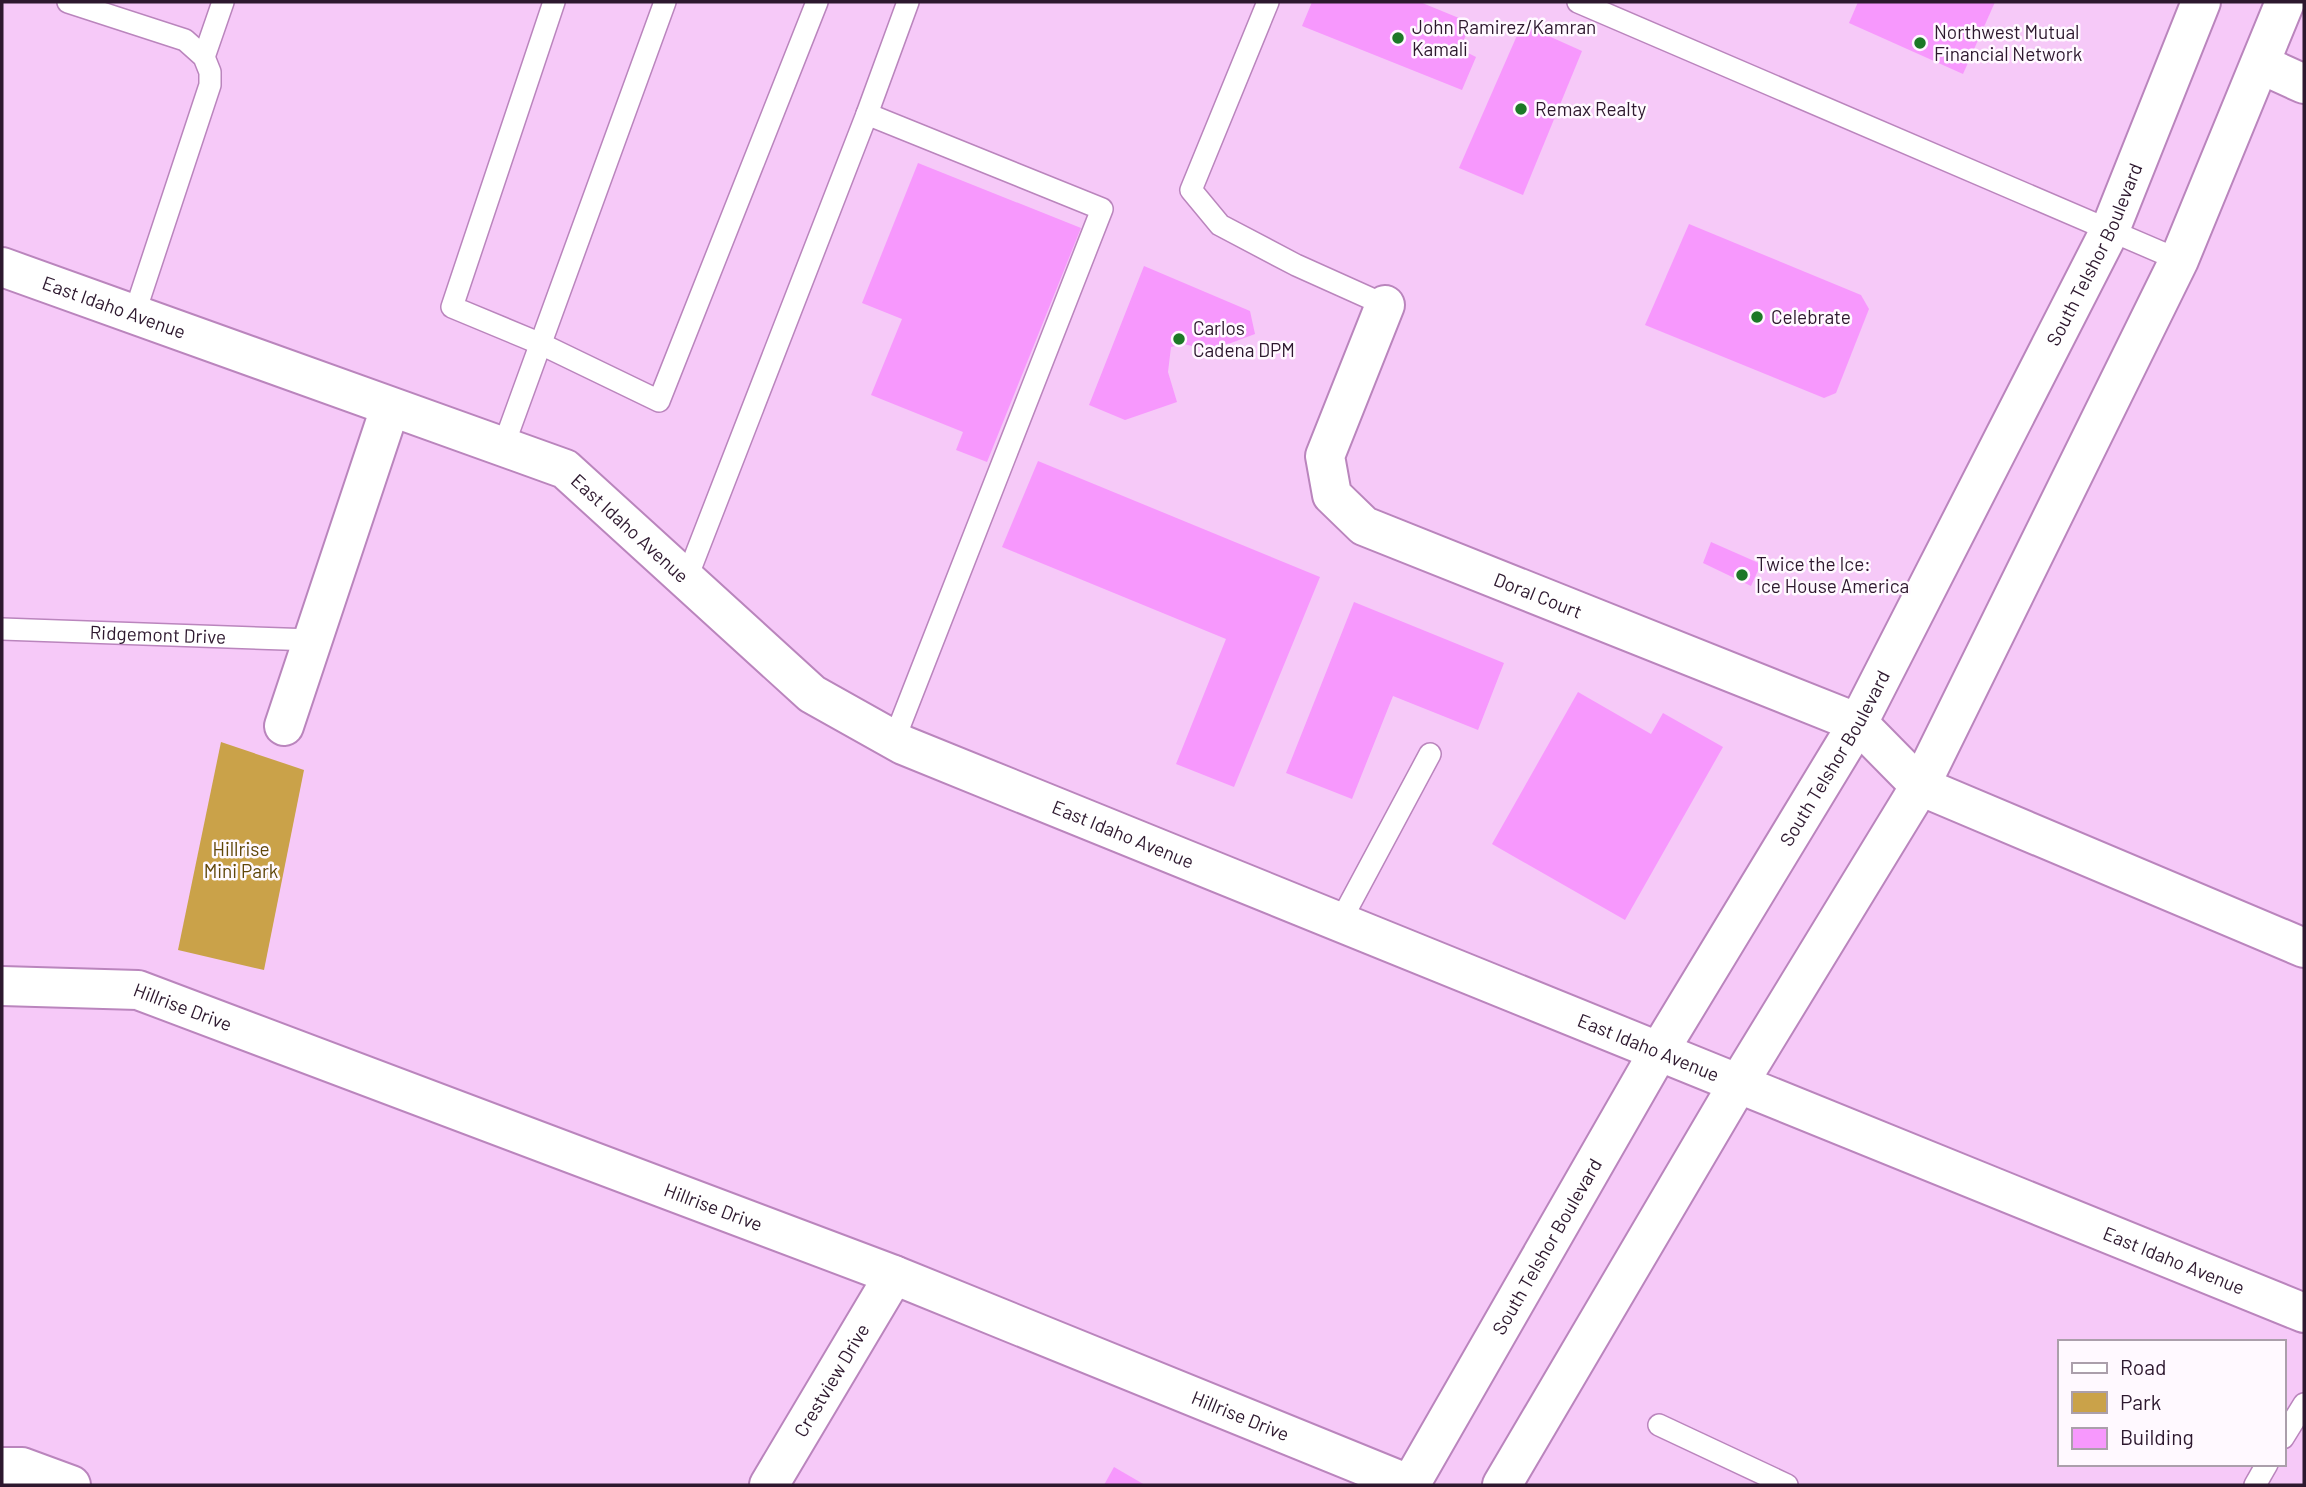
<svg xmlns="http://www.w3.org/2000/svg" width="2306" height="1487" font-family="Barlow,sans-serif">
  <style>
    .green { fill: #caa249 }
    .building { fill: #f798fd }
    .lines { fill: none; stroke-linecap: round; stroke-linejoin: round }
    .service-casing { stroke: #ba85bd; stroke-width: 24 }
    .minor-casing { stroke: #ba85bd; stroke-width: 42 }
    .secondary-casing { stroke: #ba85bd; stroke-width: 42 }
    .service { stroke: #fff; stroke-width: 21 }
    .minor { stroke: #fff; stroke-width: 38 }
    .secondary { stroke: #fff; stroke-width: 38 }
    .poi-dot { fill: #1d7827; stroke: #fff9ff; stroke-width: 2.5 }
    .labels { text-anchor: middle; stroke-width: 5; stroke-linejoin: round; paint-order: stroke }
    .poi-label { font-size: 19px; fill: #2d182e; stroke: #fff9ff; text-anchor: start }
    .street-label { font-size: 19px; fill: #2d182e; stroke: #fff9ff }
    .park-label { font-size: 19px; fill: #60470a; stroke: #fff9ff }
  </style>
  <rect width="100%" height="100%" fill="#f6c9f8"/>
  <!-- green -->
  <path class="green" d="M 221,742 L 304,770 L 264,970 L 178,950 Z"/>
  <!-- building -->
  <g class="building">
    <path d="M 1312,2 L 1420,2 L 1471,23 L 1460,49 L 1476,57 L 1462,90 L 1302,26 Z"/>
    <path d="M 1858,2 L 1995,2 L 1963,74 L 1849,23 Z"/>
    <path d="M 1522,24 L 1582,51 L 1523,195 L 1459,168 Z"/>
    <path d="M 918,163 L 1081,228 L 987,462 L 956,450 L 963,432 L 871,395 L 902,319 L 862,303 Z"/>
    <path d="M 1689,224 L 1861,295 L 1869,309 L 1836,393 L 1824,398 L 1645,325 Z"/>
    <path d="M 1144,266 L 1250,311 L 1255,334 L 1231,343 L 1204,349 L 1184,344 L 1171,347 L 1168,372 L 1177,402 L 1125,420 L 1089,405 Z"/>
    <path d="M 1038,461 L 1320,577 L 1234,787 L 1176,764 L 1226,639 L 1002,547 Z"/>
    <path d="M 1711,542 L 1761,564 L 1751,586 L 1703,563 Z"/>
    <path d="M 1354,602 L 1504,663 L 1478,730 L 1393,696 L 1352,799 L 1286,773 Z"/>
    <path d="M 1578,692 L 1651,734 L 1663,713 L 1723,747 L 1625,920 L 1492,844 Z"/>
    <path d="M 1114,1467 L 1145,1485 L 1104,1485 Z"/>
  </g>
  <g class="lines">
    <defs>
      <g id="service">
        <path d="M 68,2 L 185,40 L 204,57 L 210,72 L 210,85 L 134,315"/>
        <path d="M 554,2 L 452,307 L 541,344 L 659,401 L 817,2"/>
        <path d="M 1268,2 L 1191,190 L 1220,225 L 1296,265 L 1385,305"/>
        <path d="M 1578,2 L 2179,260"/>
        <path d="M 204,57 L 223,2"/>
        <path d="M 867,114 L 908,2"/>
        <path d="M 503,447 L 665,2"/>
        <path d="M 686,580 L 867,114 L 1102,209 L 894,740"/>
        <path id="s1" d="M 2,629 L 313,640"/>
        <path d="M 1340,922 L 1430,754"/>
        <path d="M 1659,1425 L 1787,1485"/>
        <path d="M 2283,1438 L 2304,1404"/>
        <path d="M 2255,1485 L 2267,1464"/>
      </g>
      <g id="minor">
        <path d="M 2260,64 L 2304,84"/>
        <path id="s2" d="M 2,267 L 565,469 L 812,694 L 903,745 L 2304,1313"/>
        <path id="s3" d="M 1385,305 L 1325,456 L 1332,495 L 1364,526 L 1858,723 L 1920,786 L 2304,948"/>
        <path d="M 284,726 L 390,408"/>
        <path id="s4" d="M 2,986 L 138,990 L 894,1275 L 1411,1485"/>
        <path d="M 2,1467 L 22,1467 L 71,1485"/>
        <path id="s5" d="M 769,1485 L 894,1275"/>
      </g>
      <g id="secondary">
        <path id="s6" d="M 1410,1485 L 1659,1051 L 1858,723 L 2110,230 L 2201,2"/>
        <path d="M 1502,1485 L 1738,1084 L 1920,786 L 2179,260 L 2285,2"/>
      </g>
    </defs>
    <!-- service casing -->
    <use href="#service" class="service-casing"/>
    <!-- minor casing -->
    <use href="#minor" class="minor-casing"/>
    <!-- secondary casing -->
    <use href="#secondary" class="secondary-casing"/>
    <!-- service -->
    <use href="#service" class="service"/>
    <!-- minor -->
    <use href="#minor" class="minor"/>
    <!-- secondary -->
    <use href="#secondary" class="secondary"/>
  </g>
  <!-- markers -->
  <g class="poi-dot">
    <circle cx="1398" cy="38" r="7"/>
    <circle cx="1920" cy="43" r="7"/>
    <circle cx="1521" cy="109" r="7"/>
    <circle cx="1757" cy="317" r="7"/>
    <circle cx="1179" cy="339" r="7"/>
    <circle cx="1742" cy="575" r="7"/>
  </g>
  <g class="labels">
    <!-- poi labels -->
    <g class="poi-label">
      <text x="1412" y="34">John Ramirez/Kamran<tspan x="1412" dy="22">Kamali</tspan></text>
      <text x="1934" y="39">Northwest Mutual<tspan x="1934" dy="22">Financial Network</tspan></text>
      <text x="1535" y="116">Remax Realty</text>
      <text x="1771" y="324">Celebrate</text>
      <text x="1193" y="335">Carlos<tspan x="1193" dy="22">Cadena DPM</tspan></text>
      <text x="1756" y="571">Twice the Ice:<tspan x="1756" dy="22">Ice House America</tspan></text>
    </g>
    <!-- street labels -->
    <g class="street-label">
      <text dy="7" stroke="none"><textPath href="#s6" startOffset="1409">South Telshor Boulevard</textPath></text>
      <text dy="7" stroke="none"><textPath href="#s2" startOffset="119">East Idaho Avenue</textPath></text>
      <text dy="7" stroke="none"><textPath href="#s2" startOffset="686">East Idaho Avenue</textPath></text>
      <text dy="7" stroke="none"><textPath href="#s3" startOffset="434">Doral Court</textPath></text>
      <text dy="7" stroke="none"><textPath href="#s1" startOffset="156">Ridgemont Drive</textPath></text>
      <text dy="7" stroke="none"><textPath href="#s6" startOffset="842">South Telshor Boulevard</textPath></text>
      <text dy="7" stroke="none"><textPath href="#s2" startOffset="1274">East Idaho Avenue</textPath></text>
      <text dy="7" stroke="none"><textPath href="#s4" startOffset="184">Hillrise Drive</textPath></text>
      <text dy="7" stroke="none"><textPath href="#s2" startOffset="1841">East Idaho Avenue</textPath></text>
      <text dy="7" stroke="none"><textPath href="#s4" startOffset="751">Hillrise Drive</textPath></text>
      <text dy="7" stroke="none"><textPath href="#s6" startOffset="275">South Telshor Boulevard</textPath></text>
      <text dy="7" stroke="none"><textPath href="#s2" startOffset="2408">East Idaho Avenue</textPath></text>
      <text dy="7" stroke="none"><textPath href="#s5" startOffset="122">Crestview Drive</textPath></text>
      <text dy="7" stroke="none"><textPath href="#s4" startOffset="1318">Hillrise Drive</textPath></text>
    </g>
    <!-- park labels -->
    <g class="park-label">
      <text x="241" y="856">Hillrise<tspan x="241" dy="22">Mini Park</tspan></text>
    </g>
  </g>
  <!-- border -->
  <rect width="2306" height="1487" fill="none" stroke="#2d182e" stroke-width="7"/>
  <!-- legend -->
  <rect x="2058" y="1340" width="228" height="126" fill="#fff9ff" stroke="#ab9fab" stroke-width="2"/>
  <rect x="2072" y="1363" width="35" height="10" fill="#ffffff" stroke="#ab9fab" stroke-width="2"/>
  <text x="2120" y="1375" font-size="21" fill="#2d182e">Road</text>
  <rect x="2072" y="1392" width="35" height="21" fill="#caa249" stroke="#ab9fab" stroke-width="2"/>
  <text x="2120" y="1410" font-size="21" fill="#2d182e">Park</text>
  <rect x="2072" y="1428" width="35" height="21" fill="#f798fd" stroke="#ab9fab" stroke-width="2"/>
  <text x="2120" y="1445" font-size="21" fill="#2d182e">Building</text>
</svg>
